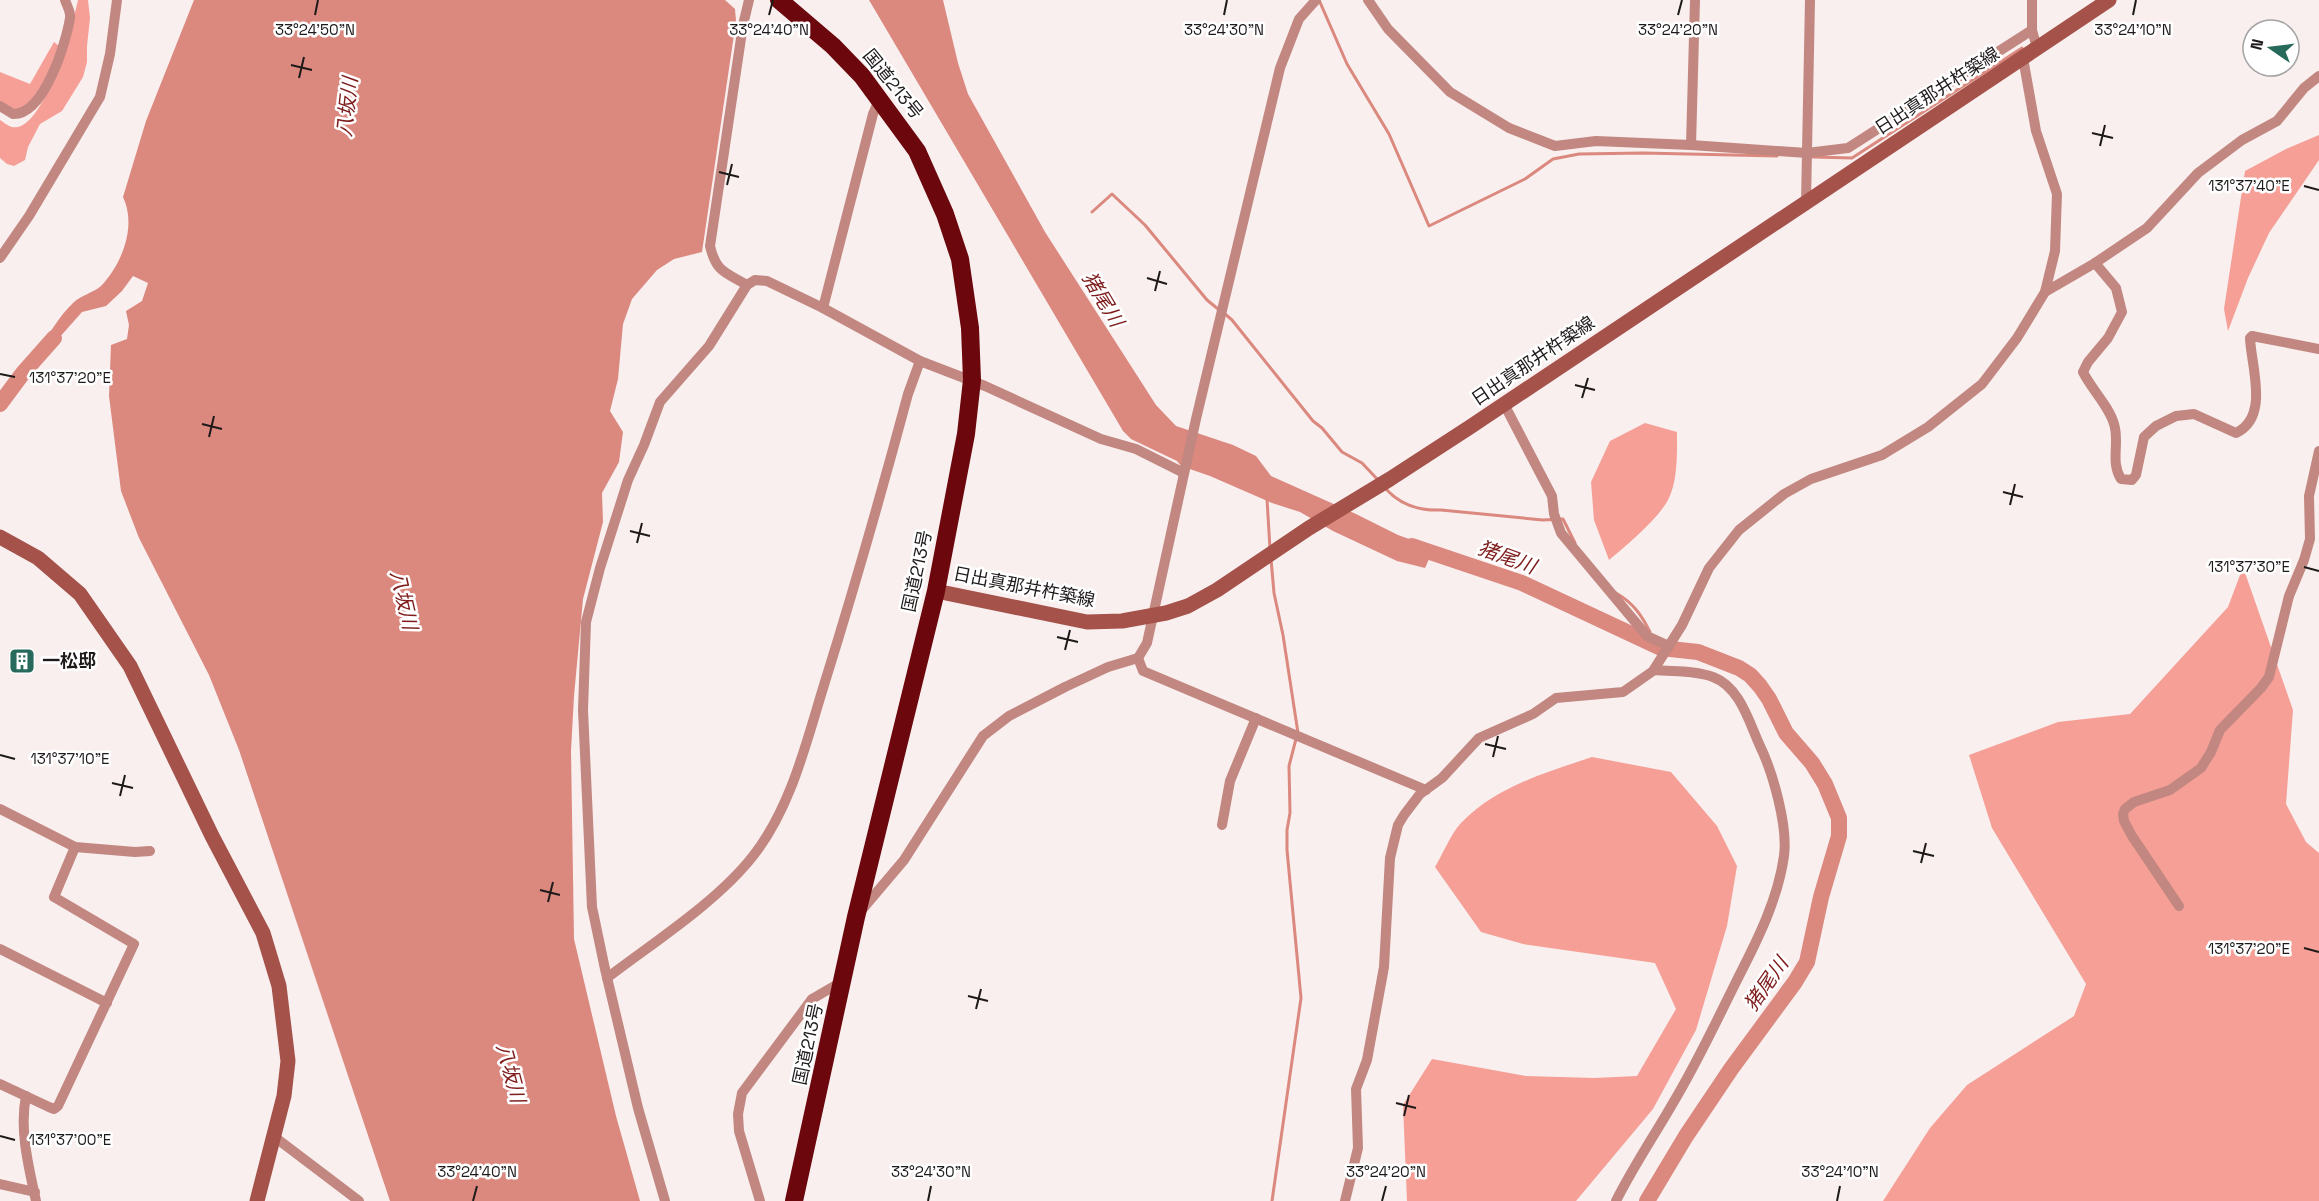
<svg xmlns="http://www.w3.org/2000/svg" width="2319" height="1201" font-family="'Space Grotesk','Noto Sans JP',sans-serif">
  <style>
    .forest { fill: #f59f97 }
    .water { fill: #db887f }
    .lines { fill: none; stroke-linecap: round; stroke-linejoin: round }
    .stream { stroke: #db887f; stroke-width: 3 }
    .river { stroke: #db887f; stroke-width: 16 }
    .street { stroke: #c28781; stroke-width: 10 }
    .secondary { stroke: #a5524b; stroke-width: 15 }
    .highway { stroke: #6c070d; stroke-width: 18 }
    .ticks { fill: none; stroke: #1e1a1a; stroke-width: 2 }
    .labels { text-anchor: middle; stroke-width: 5; stroke-linejoin: round; paint-order: stroke }
    .street-label { font-size: 18px; fill: #1e1a1a; stroke: #fff }
    .poi-label { font-size: 18px; font-weight: bold; fill: #1e1a1a; stroke: #fff; text-anchor: start }
    .water-label { font-size: 20px; font-style: italic; fill: #7f1c1c; stroke: #fff }
    .ticks-label { font-size: 15px; text-anchor: middle; fill: #1e1a1a; stroke: #fff; stroke-width: 5; stroke-linejoin: round; paint-order: stroke }
  </style>
  <rect width="100%" height="100%" fill="#f9efee"/>
  <!-- forest -->
  <g class="forest">
    <path d="M 78,0 L 88,0 L 90,18 L 87,46 L 87,62 L 83,77 L 62,111 L 40,124 L 28,147 L 25,160 L 14,166 L 7,164 L 0,158 L 0,120 C 3,122 8,126 12,127 C 44,134 73,23 78,0 Z"/>
    <path d="M 54,42 L 59,46 L 48,73 L 34,100 L 13,117 L 0,112 L 0,72 L 30,84 Z"/>
    <path d="M 2319,135 L 2319,160 L 2269,233 L 2248,278 L 2228,331 L 2224,309 L 2245,171 L 2286,149 Z"/>
    <path d="M 1645,423 L 1677,432 C 1677,452 1678,481 1668,500 C 1657,520 1627,545 1609,560 L 1594,520 L 1591,482 L 1610,441 Z"/>
    <path d="M 2243,567 L 2293,710 L 2286,804 L 2306,842 L 2319,853 L 2319,1201 L 1883,1201 L 1930,1128 L 1967,1085 L 2074,1016 L 2086,984 L 1992,828 L 1969,755 L 2058,722 L 2130,714 L 2228,607 Z"/>
    <path d="M 1592,757 L 1671,772 L 1717,826 L 1737,866 L 1727,926 L 1696,1030 L 1653,1109 L 1576,1201 L 1407,1201 L 1403,1105 L 1432,1059 L 1526,1076 L 1594,1078 L 1637,1076 L 1676,1009 L 1655,963 L 1523,944 L 1481,932 L 1435,867 C 1443,854 1450,835 1461,823 C 1497,786 1545,773 1592,757 Z"/>
  </g>
  <!-- water -->
  <g class="water">
    <path d="M 194,0 L 725,0 L 735,9 L 736,21 L 702,252 L 674,259 L 657,270 L 632,299 L 623,324 L 618,379 L 610,411 L 623,432 L 619,462 L 602,493 L 603,522 L 583,599 L 574,696 L 571,751 L 574,939 L 616,1116 L 640,1201 L 390,1201 L 239,750 L 209,675 L 139,538 L 121,491 L 109,396 L 111,345 L 127,339 L 129,325 L 126,311 L 142,301 L 148,283 L 133,276 L 122,291 L 106,306 L 82,312 L 43,356 L 37,351 C 49,335 59,316 73,303 C 81,295 93,293 101,286 C 122,264 137,226 123,197 L 146,121 Z"/>
    <path d="M 869,0 L 943,0 L 958,63 L 968,94 L 1045,232 L 1156,405 L 1176,426 L 1233,445 L 1256,456 L 1271,476 L 1356,514 L 1398,535 L 1434,548 L 1425,568 L 1397,561 L 1333,531 L 1300,512 L 1272,503 L 1210,476 L 1181,466 L 1177,461 L 1131,439 L 1123,431 Z"/>
  </g>
  <g class="lines">
    <!-- stream -->
    <g class="stream">
      <path d="M 1319,0 L 1347,64 L 1389,134 L 1429,226 L 1525,179 L 1553,159 L 1579,154 L 1643,153 L 1777,156"/>
      <path d="M 1813,157 L 1852,158 L 2022,48"/>
      <path d="M 1092,212 L 1112,194 L 1145,225 L 1207,300 L 1218,309"/>
      <path d="M 1224,313 L 1232,320 L 1313,421 L 1322,428 L 1342,452 L 1362,463 L 1379,481"/>
      <path d="M 1385,488 C 1400,505 1420,511 1441,510 L 1543,520 L 1563,519 L 1575,543"/>
      <path d="M 1267,499 L 1270,549"/>
      <path d="M 1271,559 L 1274,593 L 1283,635 L 1298,733"/>
      <path d="M 1616,593 C 1633,603 1641,614 1650,632"/>
      <path d="M 1272,1201 L 1301,998 L 1287,850 L 1287,830 L 1290,813 L 1289,766 L 1296,739"/>
    </g>
    <!-- river -->
    <g class="river">
      <path d="M 0,404 L 23,373 L 54,338"/>
      <path d="M 1412,546 L 1522,583 L 1661,648 L 1698,652 L 1739,668 L 1750,675 L 1760,686 L 1769,699 L 1786,733 L 1812,763 L 1825,784 L 1839,818 L 1839,836 L 1821,897 L 1807,962 L 1795,982 L 1731,1069 L 1686,1136 L 1647,1201"/>
    </g>
    <!-- street -->
    <g class="street">
      <path d="M 1368,0 L 1388,29 L 1450,92 L 1509,128 L 1555,146 L 1596,141 L 1691,145 L 1807,153 L 1848,148 L 2032,30"/>
      <path d="M 2032,0 L 2032,30 L 2037,48"/>
      <path d="M 0,106 L 13,114 C 44,115 66,43 70,18 C 71,12 67,6 65,0"/>
      <path d="M 1691,145 L 1695,0"/>
      <path d="M 1806,202 L 1810,0"/>
      <path d="M 0,258 L 29,216 L 100,97 L 110,54 L 117,0"/>
      <path d="M 2095,263 L 2116,288 L 2122,312 L 2108,338 L 2088,362 L 2083,372 C 2092,390 2109,406 2114,424 C 2120,442 2110,462 2121,479 L 2132,480 L 2136,475 L 2144,437 L 2156,426 L 2176,416 L 2194,414 L 2236,433 C 2270,417 2251,366 2250,338 L 2252,336 L 2319,349"/>
      <path d="M 747,285 C 725,272 716,272 710,246 L 743,25 L 749,0"/>
      <path d="M 2045,292 L 2095,263 L 2147,228 L 2198,173 L 2242,140 L 2277,121 L 2304,88 L 2319,76"/>
      <path d="M 823,308 L 873,114 L 880,98"/>
      <path d="M 1504,404 L 1552,496 L 1554,514 L 1561,533 L 1647,636 L 1669,646"/>
      <path d="M 1138,658 L 1143,671 L 1426,790"/>
      <path d="M 0,809 L 75,847 L 135,852 L 150,851"/>
      <path d="M 1222,825 L 1230,781 L 1256,718"/>
      <path d="M 2179,906 L 2132,836 L 2124,821 L 2123,814 L 2125,809 L 2134,802 L 2170,790 L 2201,768 L 2211,752 L 2220,730 L 2261,688 L 2269,677 L 2289,596 L 2304,560 L 2310,539 L 2309,496 L 2319,451"/>
      <path d="M 860,912 L 904,860 L 983,736 L 1009,716 L 1065,687 L 1108,667 L 1138,658 L 1147,643 L 1196,419 L 1280,68 L 1299,19 L 1316,0"/>
      <path d="M 0,949 L 107,1003"/>
      <path d="M 607,978 C 654,942 717,902 753,856 C 791,808 806,743 824,685 C 854,589 882,491 908,394 L 920,361"/>
      <path d="M 0,1084 L 49,1107 L 54,1109 L 58,1106 L 134,944 L 54,897 L 75,847"/>
      <path d="M 26,1096 C 19,1130 29,1168 36,1201"/>
      <path d="M 272,1135 L 359,1201"/>
      <path d="M 0,1184 L 35,1192"/>
      <path d="M 665,1201 L 638,1108 L 605,969 L 592,907 L 583,710 L 586,622 L 600,568 L 628,480 L 644,445 L 660,402 L 709,346 L 747,285 L 755,280 L 767,281 L 823,308 L 920,361 L 985,386 L 1101,439 L 1136,449 L 1184,473"/>
      <path d="M 760,1201 L 739,1131 L 738,1114 L 742,1093 L 812,999 L 843,981"/>
      <path d="M 1345,1201 L 1358,1148 L 1356,1089 L 1367,1060 L 1384,967 L 1390,858 L 1398,825 L 1404,815 L 1420,794 L 1442,778 L 1479,738 L 1533,714 L 1556,698 L 1623,692 L 1653,671 L 1682,625 L 1709,568 L 1739,530 L 1784,494 L 1811,479 L 1882,455 L 1928,427 L 1982,384 L 2017,338 L 2045,292 L 2055,251 L 2057,194 L 2036,131 L 2023,58"/>
      <path d="M 1616,1201 C 1633,1167 1654,1136 1673,1103 C 1697,1063 1717,1020 1738,978 C 1758,939 1778,899 1784,856 C 1788,826 1773,773 1760,746 C 1749,722 1740,687 1713,677 C 1694,670 1673,672 1654,670"/>
    </g>
    <!-- secondary -->
    <g class="secondary">
      <path d="M 0,537 L 38,558 L 80,594 L 130,666 L 212,836 L 263,933 L 279,986 L 288,1061 L 284,1096 L 257,1201"/>
      <path d="M 936,591 L 1087,622 L 1122,621 L 1166,613 L 1188,606 L 1217,590 L 1309,528 L 1390,479 L 1470,427 L 2109,0"/>
    </g>
    <!-- highway -->
    <path class="highway" d="M 779,0 L 833,46 L 862,76 L 917,151 L 945,214 L 960,259 L 970,328 L 972,380 L 966,434 L 936,591 L 856,917 L 794,1201"/>
  </g>
  <!-- ticks -->
  <path class="ticks" d="M 315,15 L 318,0M 769,15 L 773,0M 1224,15 L 1227,0M 1678,15 L 1682,0M 2133,15 L 2136,0M 291,65 L 312,70M 299,78 L 304,57M 2092,133 L 2113,138M 2100,146 L 2105,125M 719,172 L 739,177M 727,185 L 732,164M 2304,186 L 2319,190M 1147,278 L 1167,284M 1155,291 L 1160,271M 0,374 L 15,377M 1575,385 L 1595,390M 1582,398 L 1588,378M 202,424 L 222,429M 209,437 L 214,416M 2003,492 L 2023,497M 2010,505 L 2015,484M 630,531 L 650,536M 637,543 L 642,523M 2304,567 L 2319,571M 1057,637 L 1078,642M 1065,650 L 1070,630M 1485,744 L 1506,749M 0,755 L 15,759M 1493,757 L 1498,736M 112,783 L 133,788M 120,796 L 125,775M 1913,851 L 1934,856M 1921,863 L 1926,843M 540,890 L 560,895M 548,902 L 553,882M 2304,948 L 2319,952M 968,996 L 988,1001M 976,1009 L 981,989M 1396,1103 L 1416,1108M 1404,1116 L 1409,1095M 0,1136 L 15,1140M 473,1201 L 477,1186M 928,1201 L 931,1186M 1382,1201 L 1386,1186M 1837,1201 L 1840,1186"/>
  <!-- icons -->
  <defs>
    <symbol id="building-square" viewBox="-11 -11 22 22"><rect x="-9" y="-9" width="18" height="18" rx="4" fill="#276a5c" stroke="#fff"/><path d="M-4-6H4V6H1V3H-1V6H-4ZM-2.5-4.3h1.7v1.8h-1.7ZM.8-4.3h1.7v1.8H.8ZM-2.5-1h1.7V.8h-1.7ZM.8-1h1.7V.8H.8Z" fill="#fff"/></symbol>
  </defs>
  <g fill-rule="evenodd">
    <use href="#building-square" x="7" y="646" width="30" height="30"/>
  </g>
  <g class="labels">
    <!-- street labels -->
    <g class="street-label">
      <text transform="translate(893 84) rotate(51)" y="6">国道213号</text>
      <text transform="translate(1937 91) rotate(-33)" y="6">日出真那井杵築線</text>
      <text transform="translate(1533 361) rotate(-34)" y="6">日出真那井杵築線</text>
      <text transform="translate(917 571) rotate(-78)" y="6">国道213号</text>
      <text transform="translate(1024 587) rotate(11)" y="6">日出真那井杵築線</text>
      <text transform="translate(808 1044) rotate(-78)" y="6">国道213号</text>
    </g>
    <!-- poi labels -->
    <g class="poi-label">
      <text x="42" y="667">一松邸</text>
    </g>
    <!-- water labels -->
    <g class="water-label">
      <text transform="translate(347 107) rotate(-84)" y="7">八坂川</text>
      <text transform="translate(1103 299) rotate(59)" y="7">猪尾川</text>
      <text transform="translate(1507 557) rotate(20)" y="7">猪尾川</text>
      <text transform="translate(404 600) rotate(77)" y="7">八坂川</text>
      <text transform="translate(1766 984) rotate(-55)" y="7">猪尾川</text>
      <text transform="translate(511 1073) rotate(75)" y="7">八坂川</text>
    </g>
  </g>
  <g class="ticks-label">
    <text x="315" y="35">33°24'50"N</text>
    <text x="769" y="35">33°24'40"N</text>
    <text x="1224" y="35">33°24'30"N</text>
    <text x="1678" y="35">33°24'20"N</text>
    <text x="2133" y="35">33°24'10"N</text>
    <text x="2249" y="191">131°37'40"E</text>
    <text x="70" y="383">131°37'20"E</text>
    <text x="2249" y="572">131°37'30"E</text>
    <text x="70" y="764">131°37'10"E</text>
    <text x="2249" y="954">131°37'20"E</text>
    <text x="70" y="1145">131°37'00"E</text>
    <text x="477" y="1177">33°24'40"N</text>
    <text x="931" y="1177">33°24'30"N</text>
    <text x="1386" y="1177">33°24'20"N</text>
    <text x="1840" y="1177">33°24'10"N</text>
  </g>
  <!-- north arrow -->
  <g transform="translate(2271 48) rotate(284)"><circle r="28" fill="#ffffff" stroke="#a5a3a3" stroke-width="1.5"/>
  <path d="M0-4.5L10 22L0 15L-10 22Z" fill="#276a5c"/>
  <text y="-9" font-size="16" font-weight="bold" text-anchor="middle" fill="#1e1a1a">N</text>
  </g>
</svg>
